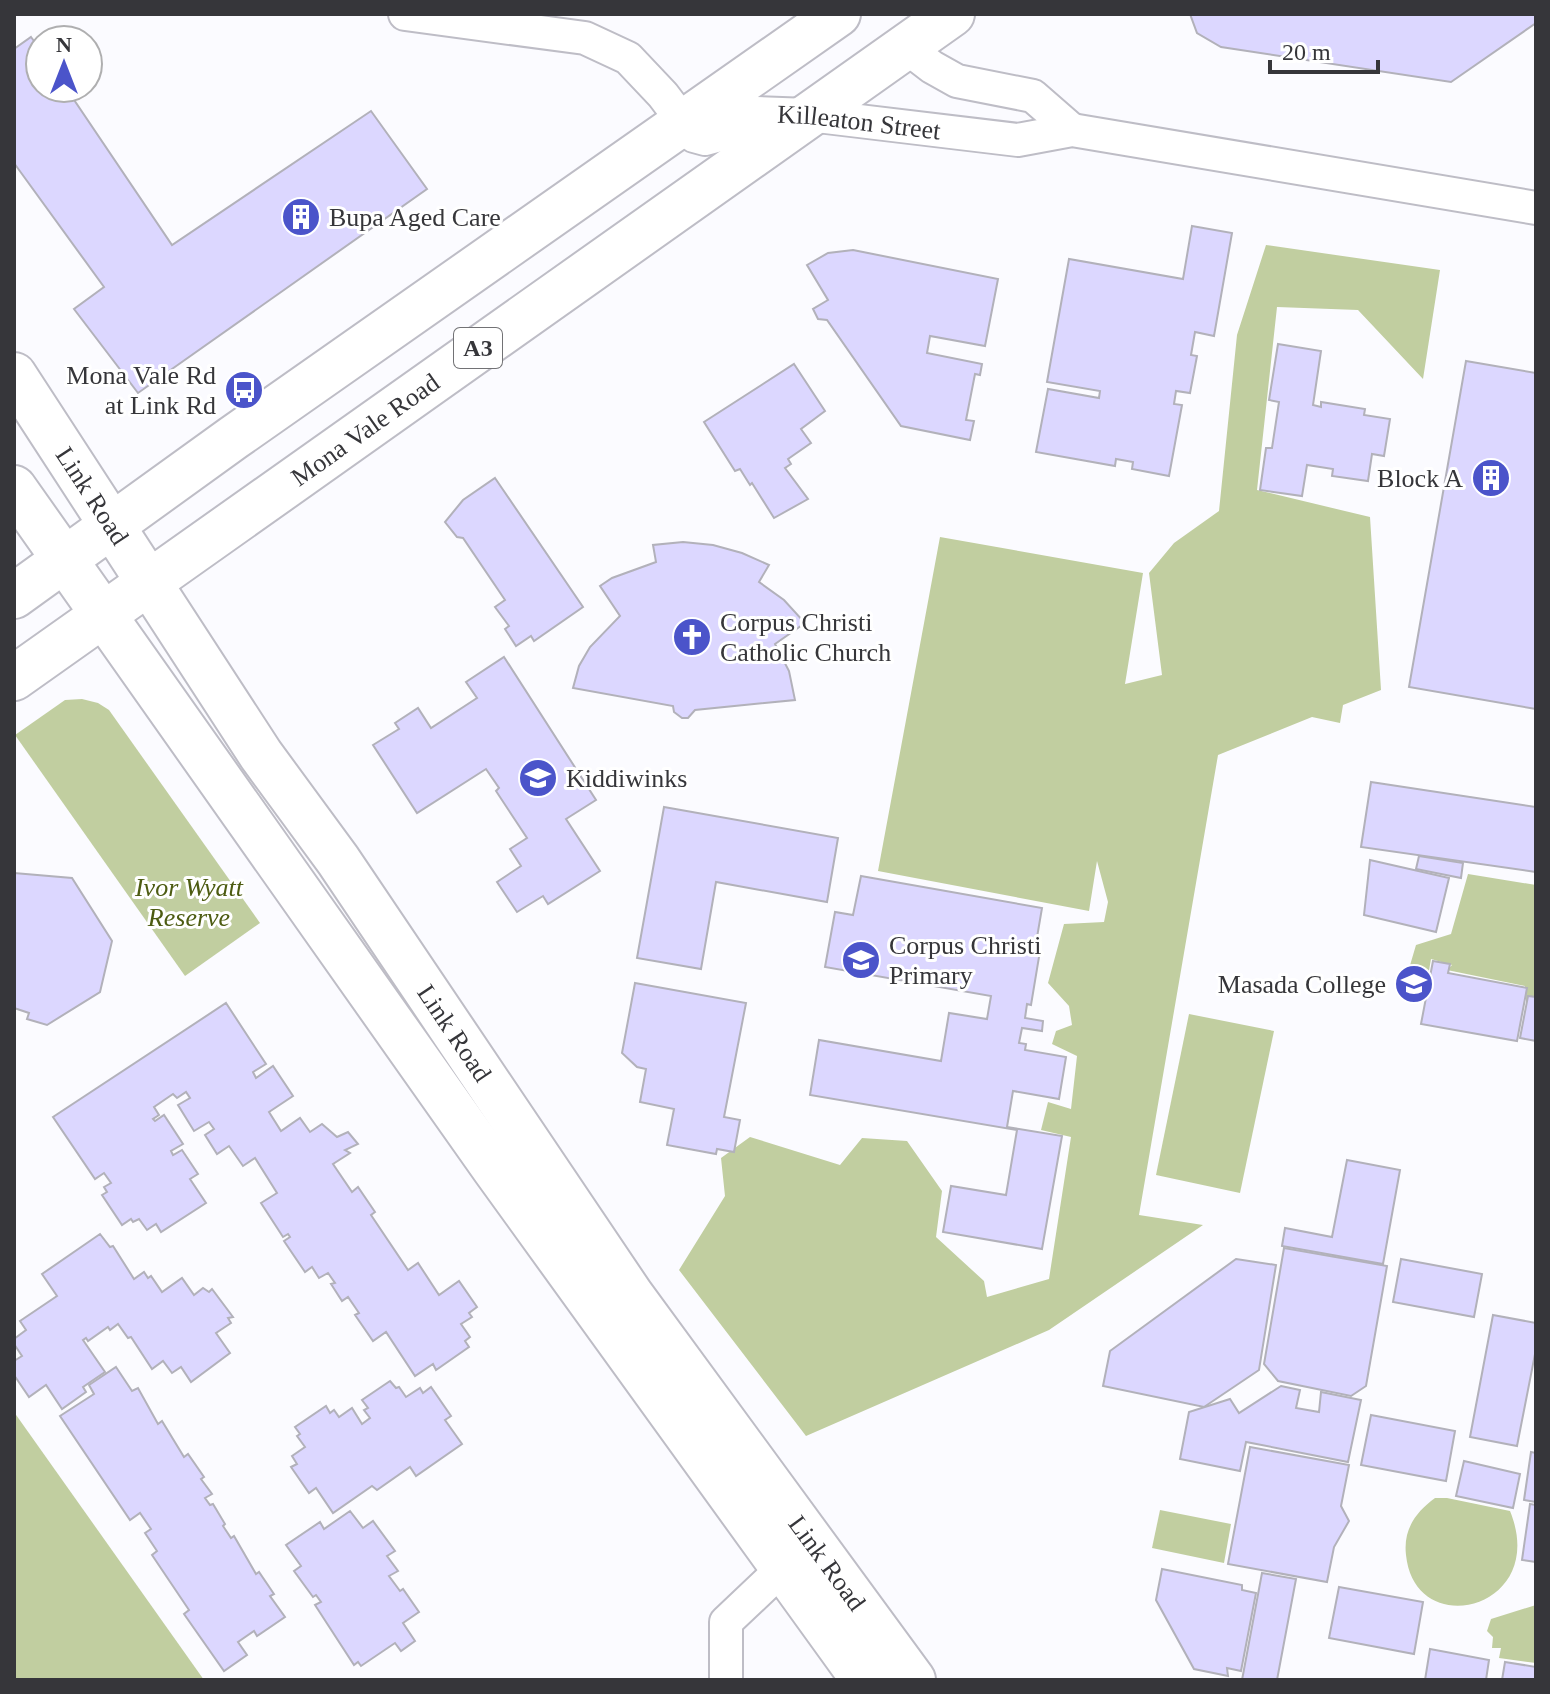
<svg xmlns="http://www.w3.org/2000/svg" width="1550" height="1694" font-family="'Times New Roman',serif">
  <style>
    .green { fill: #c1cea0 }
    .building { fill: #dcd7ff; stroke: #b2b1ba; stroke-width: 2 }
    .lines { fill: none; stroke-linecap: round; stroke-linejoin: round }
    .street-casing { stroke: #bebdc6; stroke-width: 36 }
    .secondary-casing { stroke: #bebdc6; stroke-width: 48 }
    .highway-casing { stroke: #bebdc6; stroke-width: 48 }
    .street { stroke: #fff; stroke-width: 32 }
    .secondary { stroke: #fff; stroke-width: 44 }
    .highway { stroke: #fff; stroke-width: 44 }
    .labels { text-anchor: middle; stroke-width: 6; stroke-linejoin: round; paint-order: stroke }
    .shield { fill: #fff; stroke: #727275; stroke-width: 2 }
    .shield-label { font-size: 24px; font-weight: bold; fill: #36363a }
    .street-label { font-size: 26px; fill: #36363a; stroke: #fff }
    .poi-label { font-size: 26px; fill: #36363a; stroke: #fff; text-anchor: start }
    .park-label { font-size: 26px; font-style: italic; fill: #4d5c12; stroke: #fff }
  </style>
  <rect width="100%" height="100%" fill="#fbfbff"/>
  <!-- green -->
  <g class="green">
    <path d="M 1266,245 L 1440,270 L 1423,379 L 1358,310 L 1277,307 L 1257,490 L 1370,517 L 1381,690 L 1343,705 L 1340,723 L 1312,717 L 1218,755 L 1139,1215 L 1203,1225 L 1049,1330 L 806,1436 L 679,1270 L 725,1196 L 721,1158 L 750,1137 L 840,1165 L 862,1138 L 907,1141 L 942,1191 L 936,1237 L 984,1281 L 987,1297 L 1049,1279 L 1071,1137 L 1041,1130 L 1048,1102 L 1071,1109 L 1077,1056 L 1052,1044 L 1056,1031 L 1072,1025 L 1069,1006 L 1048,983 L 1064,924 L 1104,922 L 1108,902 L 1097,861 L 1089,911 L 878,871 L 940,537 L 1143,573 L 1125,684 L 1162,675 L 1149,573 L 1174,543 L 1219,511 L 1237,335 Z"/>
    <path d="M 82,699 L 98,703 L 109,710 L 260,923 L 185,976 L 15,735 L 65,700 Z"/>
    <path d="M 1468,874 L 1536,885 L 1536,1004 L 1526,1001 L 1525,986 L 1447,970 L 1452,965 L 1431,959 L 1427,982 L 1403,989 L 1416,945 L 1451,934 Z"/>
    <path d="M 1189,1014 L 1274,1031 L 1240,1193 L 1156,1175 Z"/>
    <path d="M 14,1412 L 204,1680 L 14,1680 Z"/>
    <path d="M 1435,1498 L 1447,1498 L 1510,1511 C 1550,1609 1415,1643 1406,1555 C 1403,1529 1416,1512 1435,1498 Z"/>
    <path d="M 1160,1510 L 1231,1524 L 1224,1563 L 1152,1548 Z"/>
    <path d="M 1536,1605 L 1536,1663 L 1499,1658 L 1501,1648 L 1492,1648 L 1493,1637 L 1487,1631 L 1491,1619 Z"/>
  </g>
  <!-- building -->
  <g class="building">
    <path d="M 1190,14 L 1536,14 L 1536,23 L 1451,82 L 1221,47 L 1197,33 Z"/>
    <path d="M 31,37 L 40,49 L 40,88 L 66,88 L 172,245 L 371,111 L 427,189 L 138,393 L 74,309 L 104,287 L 14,163 L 14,49 Z"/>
    <path d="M 1192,226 L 1232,233 L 1214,336 L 1195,332 L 1191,355 L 1197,356 L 1190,393 L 1176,391 L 1174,404 L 1182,405 L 1169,476 L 1132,469 L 1133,462 L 1116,459 L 1115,466 L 1036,452 L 1048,389 L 1099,398 L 1100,391 L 1047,382 L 1069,259 L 1183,279 Z"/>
    <path d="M 853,250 L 998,279 L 985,346 L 930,336 L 927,353 L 982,364 L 980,375 L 975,374 L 966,420 L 974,421 L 970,440 L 901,426 L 827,320 L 818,319 L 813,309 L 828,300 L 807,265 L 828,253 Z"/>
    <path d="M 1278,344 L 1321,351 L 1313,405 L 1321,407 L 1321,402 L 1365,409 L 1364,415 L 1390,419 L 1384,456 L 1372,454 L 1368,481 L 1332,476 L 1333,469 L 1307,465 L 1302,496 L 1260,490 L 1266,448 L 1272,448 L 1279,402 L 1269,400 Z"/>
    <path d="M 1466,361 L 1536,373 L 1536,709 L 1409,687 Z"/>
    <path d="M 794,364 L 825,411 L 801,429 L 811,443 L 788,459 L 791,464 L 785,468 L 808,499 L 774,518 L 752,483 L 750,485 L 740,469 L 735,471 L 704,422 Z"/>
    <path d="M 495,478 L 583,607 L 534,641 L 531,636 L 516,646 L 505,629 L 509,626 L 495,607 L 505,600 L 463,538 L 457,537 L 445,522 L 463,500 Z"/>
    <path d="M 683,542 L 713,545 L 742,553 L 769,565 L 759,582 L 784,600 L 805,623 L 775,644 L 789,671 L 795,700 L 695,710 L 688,718 L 682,718 L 674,712 L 673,706 L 573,688 L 579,666 L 590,647 L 620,616 L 600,586 L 612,578 L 656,562 L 653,545 Z"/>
    <path d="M 504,657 L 596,800 L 566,819 L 600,871 L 548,904 L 543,896 L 517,912 L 497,882 L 521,866 L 510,849 L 527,838 L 496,791 L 499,788 L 486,769 L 417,813 L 373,745 L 399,729 L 395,723 L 418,708 L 431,728 L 477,698 L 466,682 Z"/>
    <path d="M 1371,782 L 1536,807 L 1536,872 L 1361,847 Z"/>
    <path d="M 664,807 L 838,838 L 827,902 L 716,882 L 701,969 L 637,958 Z"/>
    <path d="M 1419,856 L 1463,863 L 1461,878 L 1416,869 Z"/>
    <path d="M 1370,860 L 1449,878 L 1436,932 L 1364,915 Z"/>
    <path d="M 14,873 L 72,878 L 112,941 L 100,992 L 47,1025 L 27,1019 L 29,1013 L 14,1008 Z"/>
    <path d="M 861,876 L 1042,908 L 1035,949 L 1040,951 L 1031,1005 L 1027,1004 L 1025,1018 L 1043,1021 L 1042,1031 L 1022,1028 L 1019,1043 L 1026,1044 L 1025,1050 L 1066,1057 L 1059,1099 L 1013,1091 L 1007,1127 L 1062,1136 L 1042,1249 L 943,1232 L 951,1186 L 1006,1195 L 1017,1130 L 810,1095 L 819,1040 L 941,1061 L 949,1013 L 987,1019 L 991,996 L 825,967 L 835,912 L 853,915 Z"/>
    <path d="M 1433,961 L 1450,964 L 1448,973 L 1527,988 L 1517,1041 L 1421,1024 Z"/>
    <path d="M 635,983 L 746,1003 L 724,1117 L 740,1120 L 734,1152 L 717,1149 L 716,1154 L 667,1145 L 674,1109 L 640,1102 L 646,1069 L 637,1067 L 622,1053 Z"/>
    <path d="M 1528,996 L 1536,997 L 1536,1041 L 1520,1038 Z"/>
    <path d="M 226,1003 L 266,1064 L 253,1072 L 256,1078 L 273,1066 L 293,1096 L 269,1112 L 281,1131 L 300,1118 L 310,1132 L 322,1124 L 337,1137 L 348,1132 L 358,1144 L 345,1150 L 350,1153 L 333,1164 L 352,1192 L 358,1187 L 375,1212 L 371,1215 L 408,1270 L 418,1263 L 439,1295 L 459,1281 L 477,1307 L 469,1313 L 472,1317 L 461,1324 L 470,1337 L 465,1341 L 469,1347 L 436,1370 L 433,1364 L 415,1376 L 386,1332 L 373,1341 L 355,1315 L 359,1313 L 348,1297 L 342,1301 L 331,1284 L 335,1283 L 328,1273 L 319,1278 L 312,1267 L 305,1272 L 284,1241 L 290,1237 L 288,1234 L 283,1237 L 261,1203 L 277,1193 L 255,1158 L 243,1166 L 229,1146 L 217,1154 L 205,1135 L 214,1129 L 209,1122 L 194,1131 L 178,1105 L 190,1098 L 186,1092 L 177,1098 L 173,1094 L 154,1107 L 159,1115 L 153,1119 L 155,1121 L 164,1115 L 183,1144 L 171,1151 L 173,1155 L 182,1150 L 198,1174 L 190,1179 L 206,1203 L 161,1232 L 156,1224 L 147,1230 L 139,1219 L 133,1222 L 131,1219 L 122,1225 L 102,1195 L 107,1192 L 104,1187 L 111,1183 L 104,1173 L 95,1179 L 53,1117 Z"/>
    <path d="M 1347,1160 L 1400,1170 L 1383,1264 L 1282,1246 L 1285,1228 L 1332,1237 Z"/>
    <path d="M 100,1234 L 110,1247 L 113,1246 L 134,1279 L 144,1272 L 148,1278 L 151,1276 L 162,1292 L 182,1278 L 194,1295 L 203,1288 L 209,1292 L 212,1289 L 233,1317 L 228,1318 L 231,1323 L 216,1333 L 230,1353 L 191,1382 L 181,1367 L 172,1373 L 163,1361 L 152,1369 L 131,1337 L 128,1338 L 118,1324 L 110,1330 L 108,1327 L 88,1341 L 86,1338 L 83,1340 L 105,1372 L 83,1387 L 86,1392 L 62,1409 L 46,1385 L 29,1397 L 14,1375 L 14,1361 L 22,1356 L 14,1344 L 14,1339 L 26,1330 L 20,1321 L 57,1296 L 42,1274 Z"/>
    <path d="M 1284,1248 L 1387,1266 L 1366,1386 L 1351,1396 L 1278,1381 L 1264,1364 Z"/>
    <path d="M 1236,1259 L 1276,1265 L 1259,1370 L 1204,1407 L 1103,1386 L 1110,1351 Z"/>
    <path d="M 1401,1259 L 1482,1274 L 1474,1317 L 1393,1302 Z"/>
    <path d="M 1493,1315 L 1536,1323 L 1536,1349 L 1517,1446 L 1470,1437 Z"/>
    <path d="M 116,1367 L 132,1391 L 138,1388 L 158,1424 L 162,1421 L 184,1457 L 188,1454 L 204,1477 L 201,1479 L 212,1494 L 205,1498 L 210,1505 L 213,1504 L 225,1524 L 223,1526 L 231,1538 L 234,1536 L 256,1574 L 259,1572 L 274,1594 L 270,1596 L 285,1617 L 257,1636 L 254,1631 L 238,1642 L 247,1655 L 224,1671 L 184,1614 L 189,1610 L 152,1555 L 157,1551 L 145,1533 L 151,1529 L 140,1513 L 130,1520 L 60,1416 L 94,1394 L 89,1385 Z"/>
    <path d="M 390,1381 L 396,1388 L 399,1387 L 406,1397 L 420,1388 L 423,1393 L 431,1387 L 451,1416 L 445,1420 L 462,1444 L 416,1476 L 410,1467 L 377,1490 L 372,1486 L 333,1513 L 316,1488 L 309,1493 L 291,1467 L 297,1464 L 292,1456 L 305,1447 L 297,1436 L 300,1434 L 295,1427 L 326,1406 L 330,1413 L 334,1410 L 339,1417 L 352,1408 L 362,1424 L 370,1418 L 364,1410 L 368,1408 L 362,1400 Z"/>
    <path d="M 1281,1386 L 1300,1390 L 1296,1408 L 1319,1412 L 1321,1392 L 1361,1400 L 1348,1462 L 1246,1442 L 1240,1471 L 1180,1459 L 1189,1412 L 1230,1399 L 1239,1413 Z"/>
    <path d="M 1371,1415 L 1455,1431 L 1446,1481 L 1361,1465 Z"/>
    <path d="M 1250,1447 L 1349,1465 L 1341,1506 L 1349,1521 L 1334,1547 L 1327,1582 L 1228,1564 Z"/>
    <path d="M 1531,1452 L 1536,1453 L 1536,1502 L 1524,1500 Z"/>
    <path d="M 1464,1461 L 1520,1474 L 1513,1508 L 1456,1496 Z"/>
    <path d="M 1530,1504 L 1536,1505 L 1536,1562 L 1522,1560 Z"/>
    <path d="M 350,1511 L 363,1528 L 373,1521 L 395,1551 L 387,1556 L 398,1571 L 389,1576 L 400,1591 L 403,1589 L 419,1612 L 403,1623 L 415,1641 L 401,1651 L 395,1643 L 361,1666 L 358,1662 L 354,1665 L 315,1605 L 321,1602 L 316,1595 L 313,1597 L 294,1571 L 301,1566 L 286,1545 L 320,1522 L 324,1529 Z"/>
    <path d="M 1162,1569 L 1242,1585 L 1242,1590 L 1256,1593 L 1241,1671 L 1227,1668 L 1228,1676 L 1194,1669 L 1156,1600 Z"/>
    <path d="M 1262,1573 L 1296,1579 L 1277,1680 L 1242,1680 Z"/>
    <path d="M 1339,1587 L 1423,1602 L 1414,1654 L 1329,1638 Z"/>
    <path d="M 1430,1649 L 1489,1660 L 1486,1680 L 1425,1680 Z"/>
    <path d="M 1505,1662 L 1536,1667 L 1536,1680 L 1502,1680 Z"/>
  </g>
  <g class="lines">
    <defs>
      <g id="street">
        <path id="s1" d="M 405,14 L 585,38 L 628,58 L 663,95 L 694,136 L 705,139 L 723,134 L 756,113 L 809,115 L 1018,140 L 1072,130 L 1536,208"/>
        <path d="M 906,47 L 932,67 L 957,81 L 1033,96 L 1072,130"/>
        <path d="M 726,1680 L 726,1622 L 782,1569"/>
      </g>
      <g id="secondary">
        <path id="s2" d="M 14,375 L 261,755 L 338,860 L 631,1295 L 913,1680"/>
        <path d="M 14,488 L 494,1168 L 864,1680"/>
      </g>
      <g id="highway">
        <path d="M 14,596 L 233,438 L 838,14"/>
        <path id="s3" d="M 14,678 L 952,14"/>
      </g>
    </defs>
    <!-- street casing -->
    <use href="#street" class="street-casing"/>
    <!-- secondary casing -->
    <use href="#secondary" class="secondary-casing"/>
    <!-- highway casing -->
    <use href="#highway" class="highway-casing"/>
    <!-- street -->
    <use href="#street" class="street"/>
    <!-- secondary -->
    <use href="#secondary" class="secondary"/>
    <!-- highway -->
    <use href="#highway" class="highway"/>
  </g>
  <!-- icons -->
  <defs>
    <symbol id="building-disc" viewBox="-11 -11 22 22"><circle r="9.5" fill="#4b54ca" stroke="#fff"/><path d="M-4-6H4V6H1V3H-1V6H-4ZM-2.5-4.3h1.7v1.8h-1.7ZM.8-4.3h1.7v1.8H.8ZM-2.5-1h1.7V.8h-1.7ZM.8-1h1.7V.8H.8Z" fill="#fff"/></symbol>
    <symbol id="bus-disc" viewBox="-11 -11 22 22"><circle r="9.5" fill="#4b54ca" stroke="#fff"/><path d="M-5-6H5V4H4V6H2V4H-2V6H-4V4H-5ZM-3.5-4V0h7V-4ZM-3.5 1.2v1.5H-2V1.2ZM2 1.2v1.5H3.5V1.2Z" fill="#fff"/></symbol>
    <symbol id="church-disc" viewBox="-11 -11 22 22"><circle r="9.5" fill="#4b54ca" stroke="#fff"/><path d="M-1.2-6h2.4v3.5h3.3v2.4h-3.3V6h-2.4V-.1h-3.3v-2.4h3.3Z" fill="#fff"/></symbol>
    <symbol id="school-disc" viewBox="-11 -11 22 22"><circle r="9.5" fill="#4b54ca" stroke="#fff"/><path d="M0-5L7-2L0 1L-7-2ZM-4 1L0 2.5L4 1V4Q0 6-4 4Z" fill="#fff"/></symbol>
  </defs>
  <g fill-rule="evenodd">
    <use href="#building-disc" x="279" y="195" width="44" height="44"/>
    <use href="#bus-disc" x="222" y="368" width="44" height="44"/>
    <use href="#building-disc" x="1469" y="456" width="44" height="44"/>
    <use href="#church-disc" x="670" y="615" width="44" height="44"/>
    <use href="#school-disc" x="516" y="756" width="44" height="44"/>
    <use href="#school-disc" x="839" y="938" width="44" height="44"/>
    <use href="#school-disc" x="1392" y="962" width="44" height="44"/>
  </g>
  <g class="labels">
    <!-- shield labels -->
    <rect class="shield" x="454" y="328" width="48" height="40" rx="6"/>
    <g class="shield-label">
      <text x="478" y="356">A3</text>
    </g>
    <!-- street labels -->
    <g class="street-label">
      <text dy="9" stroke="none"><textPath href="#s1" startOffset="504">Killeaton Street</textPath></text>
      <text dy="9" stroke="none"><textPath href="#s3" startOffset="430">Mona Vale Road</textPath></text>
      <text dy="9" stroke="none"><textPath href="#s2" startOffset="144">Link Road</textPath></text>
      <text dy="9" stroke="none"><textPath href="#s2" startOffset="792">Link Road</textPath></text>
      <text dy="9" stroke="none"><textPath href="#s2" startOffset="1440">Link Road</textPath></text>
    </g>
    <!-- poi labels -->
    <g class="poi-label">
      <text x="329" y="226">Bupa Aged Care</text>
      <text x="216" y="384" text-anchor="end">Mona Vale Rd<tspan x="216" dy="30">at Link Rd</tspan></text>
      <text x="1463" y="487" text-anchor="end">Block A</text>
      <text x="720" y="631">Corpus Christi<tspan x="720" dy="30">Catholic Church</tspan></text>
      <text x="566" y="787">Kiddiwinks</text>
      <text x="889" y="954">Corpus Christi<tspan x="889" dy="30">Primary</tspan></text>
      <text x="1386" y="993" text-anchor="end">Masada College</text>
    </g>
    <!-- park labels -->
    <g class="park-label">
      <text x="189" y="896">Ivor Wyatt<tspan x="189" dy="30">Reserve</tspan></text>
    </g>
  </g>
  <!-- border -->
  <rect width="1550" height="1694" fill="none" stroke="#36363a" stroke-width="32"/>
  <!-- north arrow -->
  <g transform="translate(64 64)"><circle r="38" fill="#ffffff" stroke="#afafb0" stroke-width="2"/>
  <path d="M0-6L14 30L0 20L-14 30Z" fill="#4b54ca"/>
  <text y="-12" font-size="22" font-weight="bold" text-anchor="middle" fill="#36363a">N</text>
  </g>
  <!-- scale -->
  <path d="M1270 60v12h108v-12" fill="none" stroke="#36363a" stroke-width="4"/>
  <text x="1282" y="60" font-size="24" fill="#36363a" stroke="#ffffff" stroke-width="6" paint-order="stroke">20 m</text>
</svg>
